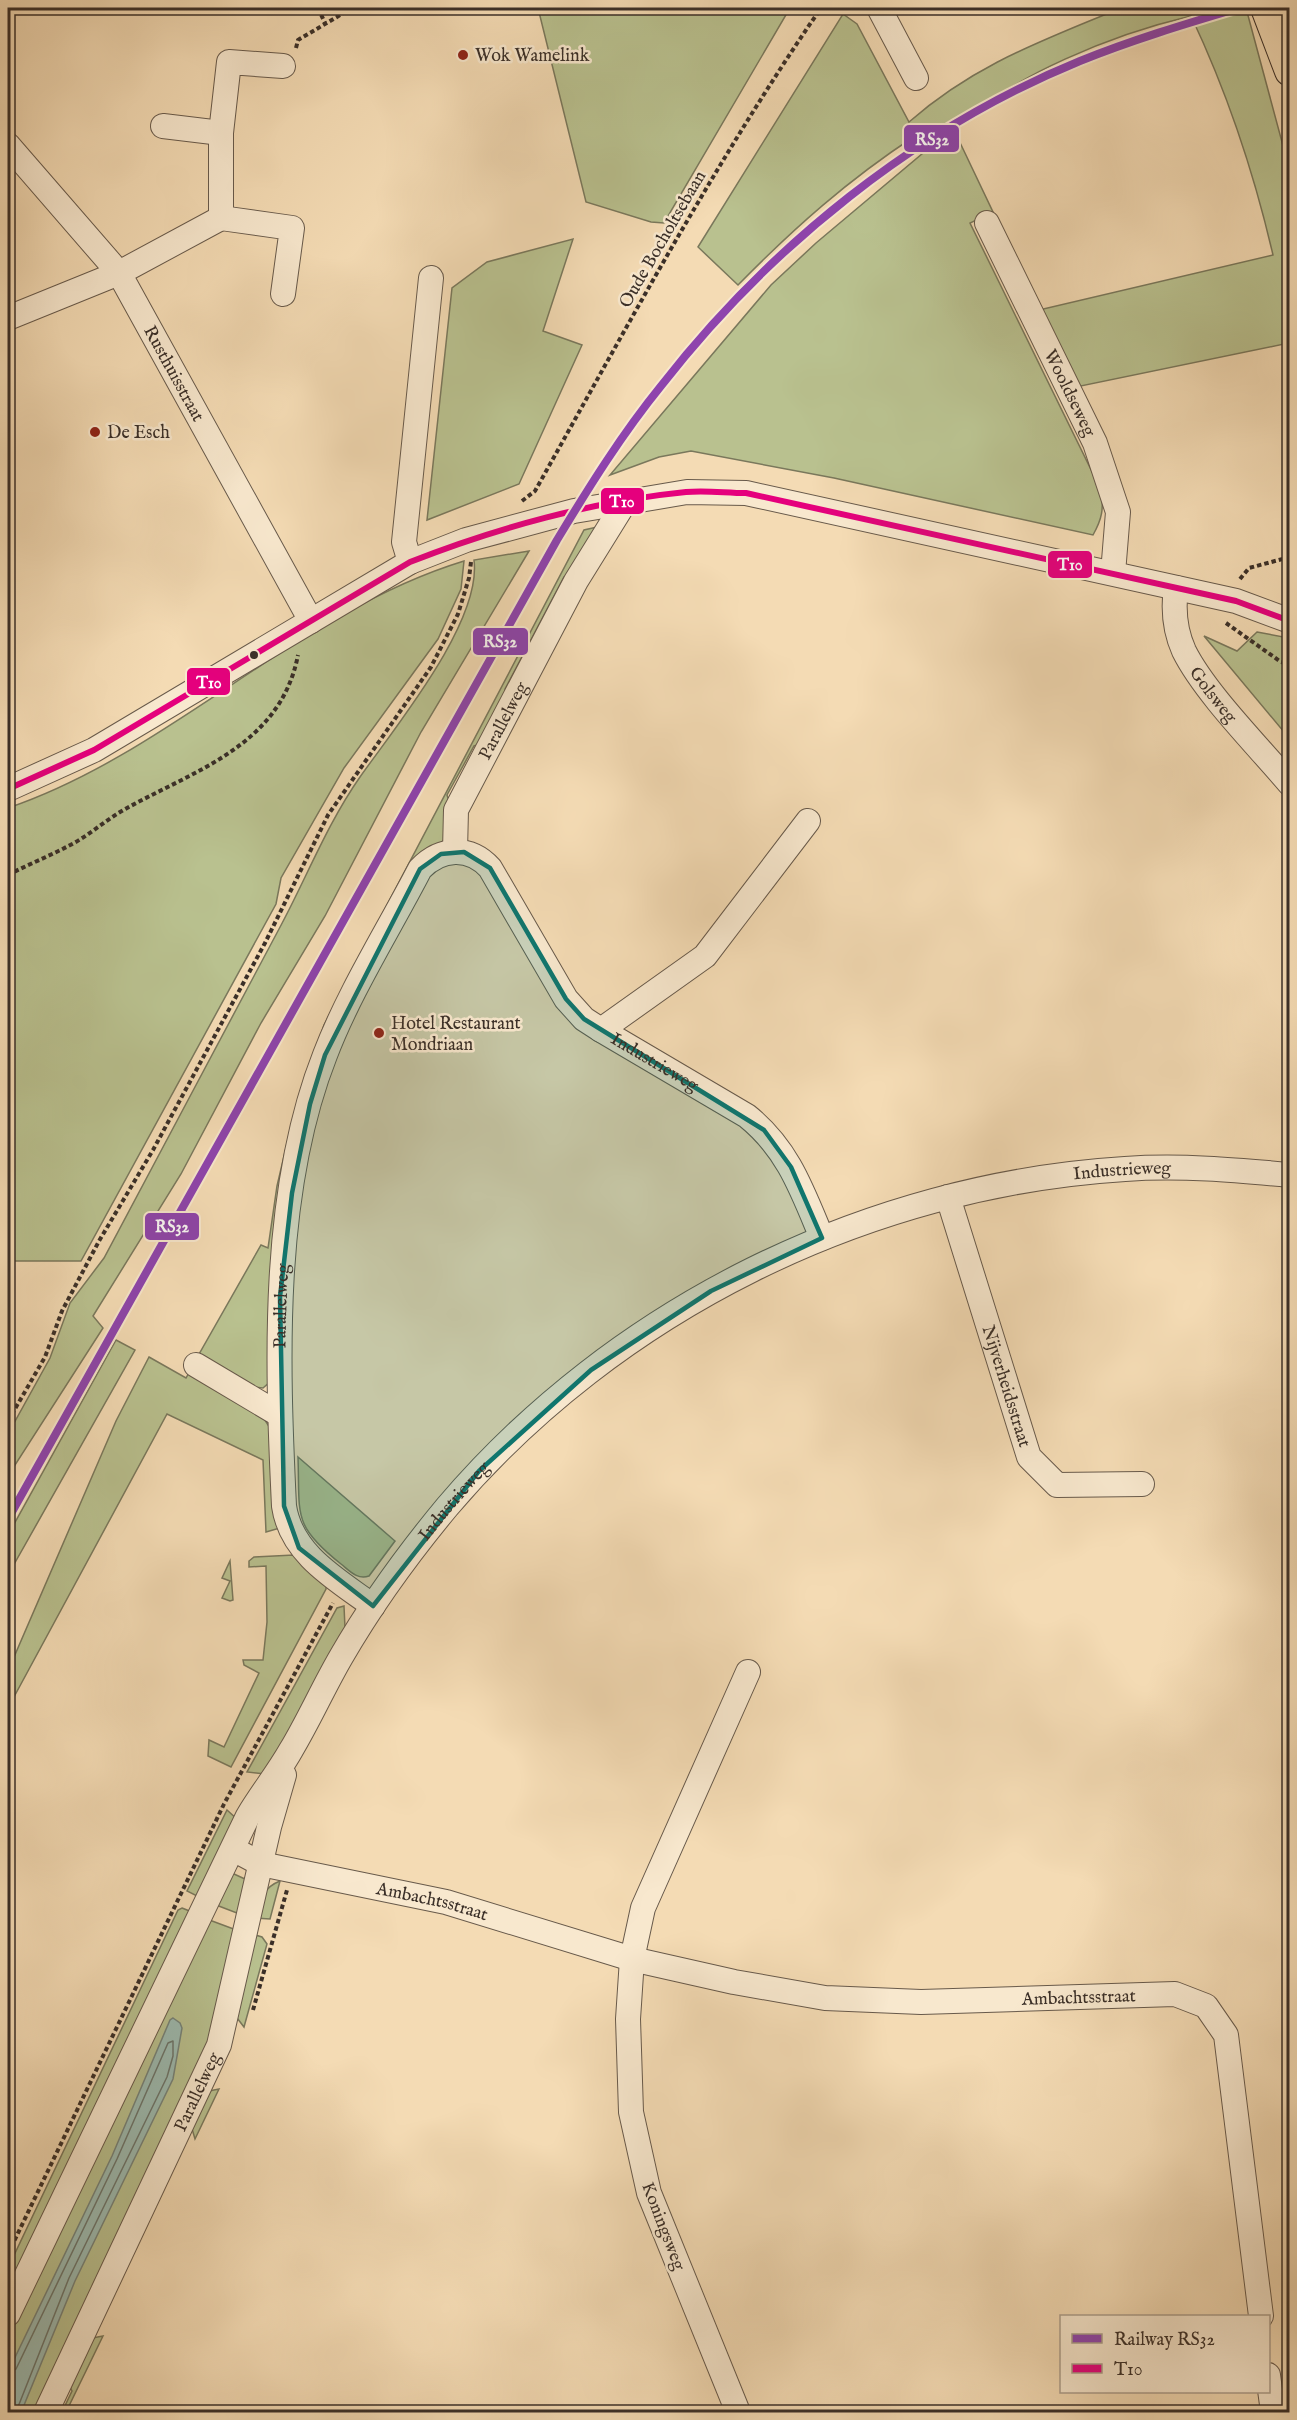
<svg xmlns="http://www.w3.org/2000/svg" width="1297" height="2420" font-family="'IM FELL English',serif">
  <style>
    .green { fill: #b9c18f; stroke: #7a785c; stroke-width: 1.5 }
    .water { fill: #9cbbb1; stroke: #75837a; stroke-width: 1.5 }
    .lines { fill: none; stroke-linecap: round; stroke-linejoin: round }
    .shore { stroke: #6b756c; stroke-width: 1.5 }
    .minor-casing { stroke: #685a4b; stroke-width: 26 }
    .major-casing { stroke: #3a2f28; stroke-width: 32 }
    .path { stroke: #3a2f28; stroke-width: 4; stroke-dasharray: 4.5 3; stroke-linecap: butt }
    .minor { stroke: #f8e8ce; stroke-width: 24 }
    .major { stroke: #f4dbb4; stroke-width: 30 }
    .bus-1-casing { stroke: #f8e8ce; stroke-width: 10 }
    .bus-1 { stroke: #e5007d; stroke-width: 6 }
    .rail-1-casing { stroke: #f8e8ce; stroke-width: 12 }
    .rail-1 { stroke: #8e44ad; stroke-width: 8 }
    .marked { fill: #0f766e; fill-opacity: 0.2; stroke: #0f766e; stroke-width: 4.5; stroke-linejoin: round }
    .poi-dot { fill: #8f2418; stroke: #f8e8ce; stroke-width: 2 }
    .bus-dot { fill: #3a2f28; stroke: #f8e8ce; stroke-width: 2 }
    .labels { text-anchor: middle; stroke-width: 5; stroke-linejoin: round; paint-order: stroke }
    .poi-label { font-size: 18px; fill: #3a2f28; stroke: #f8e8ce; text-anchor: start }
    .street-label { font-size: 18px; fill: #3a2f28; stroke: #f8e8ce }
    .line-badge { stroke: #f8e8ce; stroke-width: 2 }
    .badge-label { font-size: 16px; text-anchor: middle; font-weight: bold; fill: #fff }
  </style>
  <rect width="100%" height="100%" fill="#f4dbb4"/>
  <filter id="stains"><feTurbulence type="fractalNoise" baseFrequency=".00333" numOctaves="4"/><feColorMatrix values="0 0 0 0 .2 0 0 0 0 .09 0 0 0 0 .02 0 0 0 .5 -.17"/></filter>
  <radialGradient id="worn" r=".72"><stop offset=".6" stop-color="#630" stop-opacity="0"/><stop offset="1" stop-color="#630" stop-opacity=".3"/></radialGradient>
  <!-- green -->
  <g class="green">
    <path d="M 538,8 L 790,8 L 664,223 L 651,222 L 586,202 Z"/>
    <path d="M 1121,8 L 1246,8 L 1289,168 L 1289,343 L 1076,387 L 1039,310 L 1273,255 C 1254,173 1227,92 1191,16 C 1114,34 1011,75 954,130 L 993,212 L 970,223 L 1101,490 C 1104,509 1102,519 1093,535 L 834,478 L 691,451 L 659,457 L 610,475 L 771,285 L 816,243 L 923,153 L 915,136 C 848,180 794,228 738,285 L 698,247 L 843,14 L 857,24 L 909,122 C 975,64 1042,41 1121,8 Z"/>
    <path d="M 573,239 L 543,331 L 582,345 L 519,484 L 427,520 L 452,288 L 487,262 Z"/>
    <path d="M 597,527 L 576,574 L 564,577 L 505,689 L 507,697 L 481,744 L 474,746 L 447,795 L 450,804 L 444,840 L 327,1021 L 271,1381 L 263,1388 L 254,1387 L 198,1356 L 261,1245 L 268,1248 L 277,1186 L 292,1122 L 324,1025 L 584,530 Z"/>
    <path d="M 529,551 L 421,732 L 325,916 L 261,1023 L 181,1174 L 93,1316 L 103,1328 L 8,1476 L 8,1434 L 50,1358 L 70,1303 L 104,1258 C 162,1148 221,1039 279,929 C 306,879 327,824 360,777 C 395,727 482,622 474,560 Z"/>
    <path d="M 464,561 L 461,589 L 438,639 L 344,768 L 281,878 L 276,904 L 81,1261 L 8,1261 L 8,808 C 172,752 297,612 464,561 Z"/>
    <path d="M 1257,632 L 1289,638 L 1289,738 L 1204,636 L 1237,651 Z"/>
    <path d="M 116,1340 L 135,1350 L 8,1575 L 8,1535 Z"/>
    <path d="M 149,1357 L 186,1378 L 190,1371 L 263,1417 L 270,1428 L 280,1528 L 266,1532 L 263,1460 L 167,1414 L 8,1708 L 8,1671 L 116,1421 Z"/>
    <path d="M 298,1457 L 395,1541 L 369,1576 C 357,1580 350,1571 341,1564 C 292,1525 300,1516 298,1457 Z"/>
    <path d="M 294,1555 L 326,1584 L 326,1589 L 231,1767 L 208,1756 L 209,1740 L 224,1747 L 259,1673 L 244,1665 L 243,1660 L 263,1660 L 267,1622 L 266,1566 L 249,1567 L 249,1561 L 254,1557 Z"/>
    <path d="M 230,1561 L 233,1600 L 230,1601 L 222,1598 L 230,1581 L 222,1578 Z"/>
    <path d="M 344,1606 L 345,1628 L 265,1774 L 247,1772 L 337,1608 Z"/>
    <path d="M 227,1810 L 239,1821 L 199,1897 L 187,1891 Z"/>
    <path d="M 234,1874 L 245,1879 L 242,1915 L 211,1903 L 227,1875 Z"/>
    <path d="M 280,1881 L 270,1919 L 255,1918 C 260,1901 262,1888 280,1881 Z"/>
    <path d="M 182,1908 L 192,1912 L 8,2298 L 8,2268 L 178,1910 Z"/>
    <path d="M 204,1918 L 239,1931 L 218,2025 L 37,2412 L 8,2412 L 8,2330 Z"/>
    <path d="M 252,1934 L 262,1937 L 267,1944 L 244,2027 L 234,2014 Z"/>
    <path d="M 219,2089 L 195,2139 L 190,2122 L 204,2092 Z"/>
    <path d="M 103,2336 L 66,2412 L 62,2412 L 72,2391 L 67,2381 L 87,2339 Z"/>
  </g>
  <!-- water -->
  <path class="water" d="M 173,2018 L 180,2023 L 182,2028 L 173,2079 L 75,2281 L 22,2410 L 20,2412 L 8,2412 L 8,2372 L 112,2156 L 170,2020 Z"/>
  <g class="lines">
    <!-- shore -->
    <path class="shore" d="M 8,2373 L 16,2369 L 117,2159 L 168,2043 L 173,2041 L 173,2056 L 167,2077 L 69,2278 L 16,2412"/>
    <defs>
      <g id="minor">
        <path d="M 879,8 L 916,78"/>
        <path d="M 163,126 L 221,133"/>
        <path id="s1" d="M 8,145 L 119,273 L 311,621"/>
        <path d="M 221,218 L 292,228 L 283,294"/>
        <path id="s2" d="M 987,223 L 1095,443 L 1118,512 L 1113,573"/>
        <path d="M 8,318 L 119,273 L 221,218 L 221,133 L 229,62 L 283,66"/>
        <path d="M 410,562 L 404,542 L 431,278"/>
        <path id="s3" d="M 1176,588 C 1173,609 1175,631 1184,651 C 1205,693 1258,746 1290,784"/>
        <path d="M 8,789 L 94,750 L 410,562 L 466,540 L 574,511 L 687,492 L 746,493 L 1236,601 L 1290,621"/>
        <path id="s4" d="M 808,821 L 705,956 L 601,1030 L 747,1116 C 788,1149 802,1190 822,1238"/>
        <path id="s5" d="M 455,851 L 456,810 L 576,581 L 625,502"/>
        <path id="s6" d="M 948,1197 L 1029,1457 L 1057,1485 L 1142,1484"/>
        <path d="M 196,1365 L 280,1415"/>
        <path id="s7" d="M 373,1606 C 336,1579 291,1554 284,1506 C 277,1362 271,1192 325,1055 C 349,992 389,929 420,869 C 441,847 470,846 490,868 L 566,999 L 584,1019 L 601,1030"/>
        <path id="s8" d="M 233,1849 L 261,1864 L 446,1902 L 632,1959 L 734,1982 L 825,1998 L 921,2002 L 1175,1994 L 1206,2006 L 1226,2035 L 1261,2316"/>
        <path id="s9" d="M 8,2314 L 248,1816 C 261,1794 278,1773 291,1750 C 309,1720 323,1688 341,1657 C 371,1605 408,1554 447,1507 C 615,1309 867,1185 1125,1169 C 1180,1165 1235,1170 1290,1175"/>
        <path d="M 1268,2375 L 1273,2412"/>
        <path id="s10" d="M 46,2412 L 219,2045 L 269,1827 L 284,1775"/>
        <path d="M 738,2412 L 649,2193 L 631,2112 L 628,2019 L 632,1959 L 643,1908 L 748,1672"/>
      </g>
      <path id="major" d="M 1266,8 L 1290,71"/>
    </defs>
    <!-- minor casing -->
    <use href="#minor" class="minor-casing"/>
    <!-- major casing -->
    <use href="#major" class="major-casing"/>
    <!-- path -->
    <g class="path">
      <path d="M 318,8 L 325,23"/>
      <path d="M 296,48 L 298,40 L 352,8"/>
      <path d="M 522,501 L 535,491 C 627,327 715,162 821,8"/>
      <path d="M 1240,579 L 1249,568 L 1290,557"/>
      <path d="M 1226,623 L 1281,662 L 1290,664"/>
      <path d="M 8,875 C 29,864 52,855 74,843 C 90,834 104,822 120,812 C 191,771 280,748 298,655"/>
      <path d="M 8,1421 L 45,1357 L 62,1311 L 99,1241 L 153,1150 L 265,943 L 328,815 L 431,667 L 458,614 L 469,578 L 471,562"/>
      <path d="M 253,2010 L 287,1890"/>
      <path d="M 8,2254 L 224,1804 L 333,1603"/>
    </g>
    <!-- minor -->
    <use href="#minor" class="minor"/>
    <!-- major -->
    <use href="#major" class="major"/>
    <defs>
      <path id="bus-1" d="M 8,789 L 94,750 L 410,562 C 496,528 594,501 686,492 C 706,490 726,493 746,493 L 1236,601 L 1290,621"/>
    </defs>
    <!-- bus-1 casing -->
    <use href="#bus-1" class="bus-1-casing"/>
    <!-- bus-1 -->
    <use href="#bus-1" class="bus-1"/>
    <defs>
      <path id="rail-1" d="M 8,1519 L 557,540 C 589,487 622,434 661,386 C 769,247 916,128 1080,61 C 1132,40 1185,24 1239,8"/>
    </defs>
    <!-- rail-1 casing -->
    <use href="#rail-1" class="rail-1-casing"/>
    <!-- rail-1 -->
    <use href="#rail-1" class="rail-1"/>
  </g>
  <!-- marked area -->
  <path class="marked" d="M 464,852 L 490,868 L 566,999 L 584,1019 L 764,1130 L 791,1167 L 822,1238 L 711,1291 L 591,1370 L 479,1471 L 373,1606 L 299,1548 L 284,1506 L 280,1297 L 292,1193 L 310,1104 L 325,1055 L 420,869 L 441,854 Z"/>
  <!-- markers -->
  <g class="poi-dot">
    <circle cx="463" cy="55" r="6"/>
    <circle cx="95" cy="432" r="6"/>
    <circle cx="379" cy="1033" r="6"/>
  </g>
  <circle class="bus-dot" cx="254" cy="655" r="5"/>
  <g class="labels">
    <!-- poi labels -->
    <g class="poi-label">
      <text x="475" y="61">Wok Wamelink</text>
      <text x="107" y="438">De Esch</text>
      <text x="391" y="1029">Hotel Restaurant<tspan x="391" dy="21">Mondriaan</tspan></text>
    </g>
    <!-- street labels -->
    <g class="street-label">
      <text transform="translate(662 239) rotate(-60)" y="6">Oude Bocholtsebaan</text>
      <text dy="6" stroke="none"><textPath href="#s1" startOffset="284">Rusthuisstraat</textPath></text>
      <text dy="6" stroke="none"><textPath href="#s2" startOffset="189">Wooldseweg</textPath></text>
      <text dy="6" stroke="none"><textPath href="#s3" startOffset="117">Golsweg</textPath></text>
      <text dy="6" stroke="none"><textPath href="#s5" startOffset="142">Parallelweg</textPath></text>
      <text dy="6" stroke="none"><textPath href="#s4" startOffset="360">Industrieweg</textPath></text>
      <text dy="6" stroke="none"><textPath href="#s9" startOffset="1696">Industrieweg</textPath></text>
      <text dy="6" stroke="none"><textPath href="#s7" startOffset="338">Parallelweg</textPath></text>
      <text dy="6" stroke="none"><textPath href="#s6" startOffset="198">Nijverheidsstraat</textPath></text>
      <text dy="6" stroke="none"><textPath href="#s9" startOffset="930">Industrieweg</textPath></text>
      <text dy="6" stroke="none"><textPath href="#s8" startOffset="207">Ambachtsstraat</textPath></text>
      <text dy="6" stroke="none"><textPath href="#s8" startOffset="866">Ambachtsstraat</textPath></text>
      <text dy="6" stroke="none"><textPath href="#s10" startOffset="354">Parallelweg</textPath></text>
      <text transform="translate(664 2226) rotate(69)" y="6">Koningsweg</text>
    </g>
  </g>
  <g class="line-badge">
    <rect x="903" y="124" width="57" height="29" rx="6" fill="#8e44ad"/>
    <rect x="600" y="487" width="45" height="28" rx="6" fill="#e5007d"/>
    <rect x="1047" y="550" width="46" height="29" rx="6" fill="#e5007d"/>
    <rect x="472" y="627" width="57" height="29" rx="6" fill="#8e44ad"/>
    <rect x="186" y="667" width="45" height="29" rx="6" fill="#e5007d"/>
    <rect x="144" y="1212" width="56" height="29" rx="6" fill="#8e44ad"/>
  </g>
  <g class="badge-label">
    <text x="932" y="145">RS32</text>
    <text x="622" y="507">T10</text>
    <text x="1070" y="570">T10</text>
    <text x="500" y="647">RS32</text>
    <text x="209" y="688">T10</text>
    <text x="172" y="1232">RS32</text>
  </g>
  <!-- margin -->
  <rect width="1297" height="2420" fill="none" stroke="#f4dbb4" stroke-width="30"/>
  <rect x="9" y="9" width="1279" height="2402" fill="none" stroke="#3a2f28" stroke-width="3"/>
  <rect x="15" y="15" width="1267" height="2390" fill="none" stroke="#3a2f28" stroke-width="1.5"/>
  <!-- legend -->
  <rect x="1060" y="2315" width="210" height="78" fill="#f8e8ce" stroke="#ac9e8c" stroke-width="1.5"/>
  <rect x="1072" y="2334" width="30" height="9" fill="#8e44ad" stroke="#ac9e8c" stroke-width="1.5"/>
  <text x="1114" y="2345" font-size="18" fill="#3a2f28">Railway RS32</text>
  <rect x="1072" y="2364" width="30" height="9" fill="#e5007d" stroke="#ac9e8c" stroke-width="1.5"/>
  <text x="1114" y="2375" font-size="18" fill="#3a2f28">T10</text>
  <rect width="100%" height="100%" filter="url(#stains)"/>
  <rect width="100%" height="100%" fill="url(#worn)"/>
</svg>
